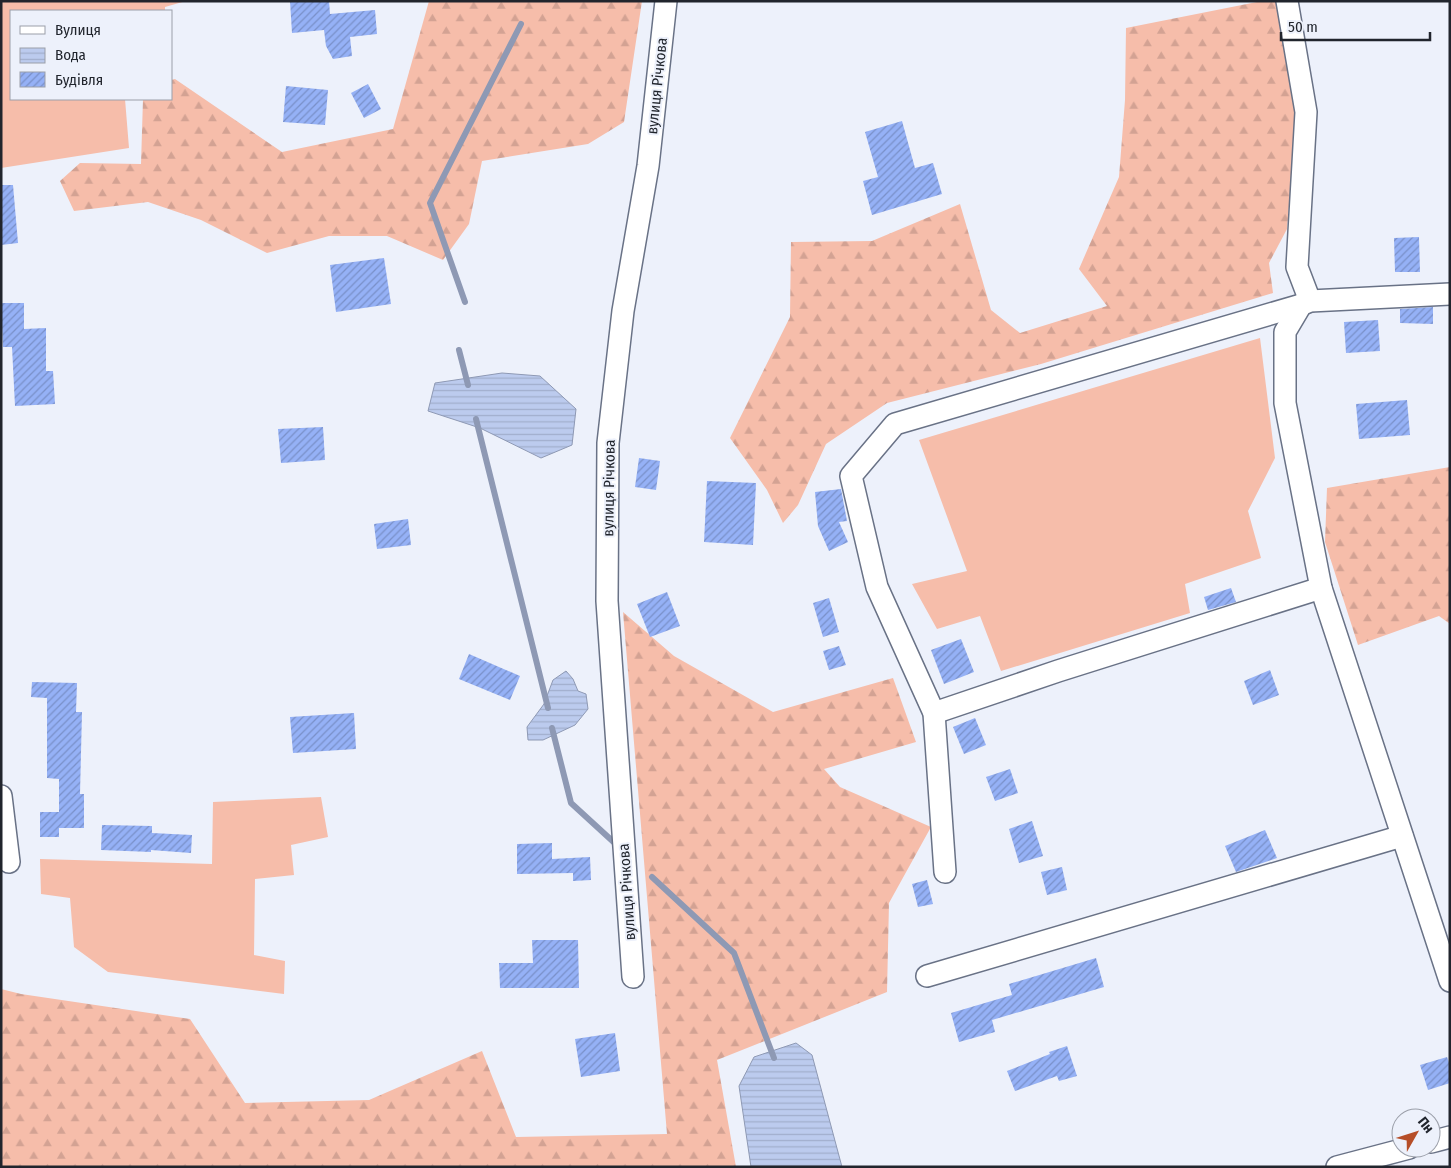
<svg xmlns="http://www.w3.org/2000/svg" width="1451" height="1168" font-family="'Fira Sans Condensed',sans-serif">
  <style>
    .forest { fill: url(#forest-firs) }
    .garden { fill: #f6bdaa }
    .water { fill: url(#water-rules); stroke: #8e99b4 }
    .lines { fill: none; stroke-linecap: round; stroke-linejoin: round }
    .stream { stroke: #8e99b4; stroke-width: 6 }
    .building { fill: url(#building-hatch) }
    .minor-casing { stroke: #697286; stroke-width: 24 }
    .minor { stroke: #fff; stroke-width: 21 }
    .labels { text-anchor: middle; stroke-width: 4; stroke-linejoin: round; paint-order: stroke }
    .street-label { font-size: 15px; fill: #21252d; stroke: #edf1fb }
  </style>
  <defs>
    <pattern id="forest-firs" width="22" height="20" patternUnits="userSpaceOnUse" patternTransform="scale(1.25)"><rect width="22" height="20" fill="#f6bdaa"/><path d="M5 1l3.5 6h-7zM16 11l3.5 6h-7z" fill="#d3a293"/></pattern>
    <pattern id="water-rules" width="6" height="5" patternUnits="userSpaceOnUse" patternTransform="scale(1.25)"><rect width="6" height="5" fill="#bccbee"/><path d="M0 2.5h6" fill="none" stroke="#a1aecc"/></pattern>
    <pattern id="building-hatch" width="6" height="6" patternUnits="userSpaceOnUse" patternTransform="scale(1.25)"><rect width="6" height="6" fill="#95b1f6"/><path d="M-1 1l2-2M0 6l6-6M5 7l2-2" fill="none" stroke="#7990c8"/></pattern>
  </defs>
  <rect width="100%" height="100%" fill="#edf1fb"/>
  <!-- forest -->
  <g class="forest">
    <path d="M 429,1 L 642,1 L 624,122 L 588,144 L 482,161 L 469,224 L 443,260 L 387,236 L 329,236 L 267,253 L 201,220 L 148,202 L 74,211 L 60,181 L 80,163 L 141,164 L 143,99 L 171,99 L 171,80 L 175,79 L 282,152 L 393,129 Z"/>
    <path d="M 1262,1 L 1279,1 L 1300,81 L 1287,229 L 1269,263 L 1273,293 L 1041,364 L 887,403 L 826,444 L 798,505 L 783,523 L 767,490 L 730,438 L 790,317 L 791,242 L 872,241 L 960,204 L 991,310 L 1020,333 L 1107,306 L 1079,269 L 1119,177 L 1125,100 L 1126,28 Z"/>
    <path d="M 1450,467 L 1450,624 L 1439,616 L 1358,645 L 1325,542 L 1327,488 Z"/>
    <path d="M 623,612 L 674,656 L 773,712 L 893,678 L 916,742 L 824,769 L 840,787 L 931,827 L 889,903 L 887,992 L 717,1060 L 736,1167 L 1,1167 L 1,989 L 21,994 L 190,1019 L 245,1103 L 369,1100 L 482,1051 L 516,1137 L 667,1134 Z"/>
  </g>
  <!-- garden -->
  <g class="garden">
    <path d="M 1,1 L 186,1 L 165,7 L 165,11 L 11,11 L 11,99 L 125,99 L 129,148 L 1,168 Z"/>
    <path d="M 1260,338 L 1275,458 L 1248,511 L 1261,558 L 1185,584 L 1190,613 L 1001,671 L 980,616 L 937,629 L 912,584 L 967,571 L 919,440 Z"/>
    <path d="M 321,797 L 328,837 L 291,845 L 294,875 L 255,879 L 254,955 L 285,961 L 284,994 L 108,972 L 74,947 L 70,898 L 41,894 L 40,859 L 212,864 L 213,802 Z"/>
  </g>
  <!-- water -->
  <g class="water">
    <path d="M 502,373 L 540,376 L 576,409 L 572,445 L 541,458 L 480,428 L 428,411 L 435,383 Z"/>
    <path d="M 566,671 L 573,679 L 578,691 L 586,694 L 588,709 L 575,725 L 543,740 L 528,740 L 527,727 L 544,704 L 553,680 Z"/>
    <path d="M 796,1043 L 812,1055 L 842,1167 L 751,1167 L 739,1086 L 754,1057 Z"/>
  </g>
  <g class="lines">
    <!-- stream -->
    <g class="stream">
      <path d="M 465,302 L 430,203 L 521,24"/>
      <path d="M 459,350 L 468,385"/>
      <path d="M 476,419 L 548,708"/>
      <path d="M 552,728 L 571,803 L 619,847"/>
      <path d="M 652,877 L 734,953 L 774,1058"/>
    </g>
  </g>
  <!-- building -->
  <g class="building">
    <path d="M 290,1 L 329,1 L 330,14 L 375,10 L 377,34 L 350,37 L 352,56 L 333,59 L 326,46 L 324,30 L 292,33 Z"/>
    <path d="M 368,84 L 381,109 L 364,118 L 351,93 Z"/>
    <path d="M 286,86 L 328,90 L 325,125 L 283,122 Z"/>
    <path d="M 902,121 L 915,168 L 933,163 L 942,194 L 872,215 L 863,181 L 878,177 L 865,132 Z"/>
    <path d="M 1,185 L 13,185 L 18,243 L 1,245 Z"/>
    <path d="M 1419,237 L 1420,272 L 1395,272 L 1394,238 Z"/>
    <path d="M 384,258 L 391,304 L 336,312 L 330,265 Z"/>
    <path d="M 1,303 L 24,303 L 24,329 L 46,328 L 46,371 L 53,371 L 55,404 L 15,406 L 12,347 L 3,347 Z"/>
    <path d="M 1433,307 L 1433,324 L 1400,323 L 1400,309 Z"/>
    <path d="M 1378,320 L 1380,351 L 1346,353 L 1344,322 Z"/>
    <path d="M 1407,400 L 1410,435 L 1359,439 L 1356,404 Z"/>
    <path d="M 323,427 L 325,460 L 281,463 L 278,429 Z"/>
    <path d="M 639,458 L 660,461 L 656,490 L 635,487 Z"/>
    <path d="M 707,481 L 756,483 L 753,545 L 704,542 Z"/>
    <path d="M 841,489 L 847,521 L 839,522 L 848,542 L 829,551 L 818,526 L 815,492 Z"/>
    <path d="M 408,519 L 411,545 L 377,549 L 374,524 Z"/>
    <path d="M 1231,588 L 1236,602 L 1208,610 L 1204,597 Z"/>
    <path d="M 667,592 L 680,626 L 650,637 L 637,604 Z"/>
    <path d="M 829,598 L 839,632 L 823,637 L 813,603 Z"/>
    <path d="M 961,639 L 974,672 L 944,684 L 931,650 Z"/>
    <path d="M 839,646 L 846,665 L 829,670 L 823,651 Z"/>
    <path d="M 469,654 L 520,676 L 510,700 L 459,679 Z"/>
    <path d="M 1270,670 L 1279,695 L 1253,705 L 1244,681 Z"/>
    <path d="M 32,682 L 77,683 L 76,712 L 82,712 L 80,794 L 84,794 L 84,828 L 59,828 L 59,837 L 40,837 L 40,812 L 59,812 L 59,779 L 47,778 L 47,698 L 31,697 Z"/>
    <path d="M 354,713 L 356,749 L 293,753 L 290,717 Z"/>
    <path d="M 975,718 L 986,745 L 964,754 L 953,727 Z"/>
    <path d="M 1010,769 L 1018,793 L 995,801 L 986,777 Z"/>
    <path d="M 1032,821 L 1043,856 L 1019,863 L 1009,829 Z"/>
    <path d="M 102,825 L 152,826 L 152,833 L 192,835 L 191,853 L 151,850 L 151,852 L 101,850 Z"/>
    <path d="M 1265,830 L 1277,858 L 1236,872 L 1225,846 Z"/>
    <path d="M 552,843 L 552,859 L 590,857 L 591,880 L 573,881 L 573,873 L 517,874 L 517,844 Z"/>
    <path d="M 1062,867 L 1067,890 L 1047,895 L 1041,872 Z"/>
    <path d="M 927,880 L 933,904 L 918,907 L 912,884 Z"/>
    <path d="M 532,940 L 578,940 L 579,988 L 500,988 L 499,963 L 533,963 Z"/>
    <path d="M 1096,958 L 1104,987 L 992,1020 L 995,1032 L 959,1042 L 951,1013 L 1012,995 L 1009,984 Z"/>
    <path d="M 615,1033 L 620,1071 L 581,1077 L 575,1039 Z"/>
    <path d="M 1067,1046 L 1077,1076 L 1059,1081 L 1057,1076 L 1015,1091 L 1007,1071 L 1050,1054 L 1049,1052 Z"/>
    <path d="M 1447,1057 L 1450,1065 L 1450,1083 L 1428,1090 L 1420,1065 Z"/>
  </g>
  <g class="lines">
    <defs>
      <g id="minor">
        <path d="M 1287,1 L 1306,112 L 1297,267 L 1310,301"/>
        <path d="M 1450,294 L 1310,301 L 1301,305 L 1285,332 L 1285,403 L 1321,588 L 1450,981"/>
        <path d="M 934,713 L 1058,671 L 1321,588"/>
        <path d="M 1,796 L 9,862"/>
        <path d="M 945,872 L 934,713 L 877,587 L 851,476 L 895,424 L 1301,305"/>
        <path d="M 927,976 L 1402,836"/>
        <path d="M 633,977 L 607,601 L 608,443 L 623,311 L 648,166 L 666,1"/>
        <path d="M 1431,1142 L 1450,1137"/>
        <path d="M 1337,1167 L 1409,1148"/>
      </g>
    </defs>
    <!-- minor casing -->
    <use href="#minor" class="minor-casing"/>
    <!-- minor -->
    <use href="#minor" class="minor"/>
  </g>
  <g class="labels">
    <!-- street labels -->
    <g class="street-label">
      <text transform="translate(657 86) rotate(-84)" y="5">вулиця Річкова</text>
      <text transform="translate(609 488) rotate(-89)" y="5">вулиця Річкова</text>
      <text transform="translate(627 892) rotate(-94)" y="5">вулиця Річкова</text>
    </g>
  </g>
  <!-- border -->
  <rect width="1451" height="1168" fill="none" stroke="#21252d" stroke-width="5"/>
  <!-- legend -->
  <rect x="10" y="10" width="162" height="90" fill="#edf1fb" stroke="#9b9fa9"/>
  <rect x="20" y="26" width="25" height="8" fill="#ffffff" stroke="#9b9fa9"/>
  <text x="55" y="35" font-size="15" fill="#21252d">Вулиця</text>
  <rect x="20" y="48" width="25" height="15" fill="url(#water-rules)" stroke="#9b9fa9"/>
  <text x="55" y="60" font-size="15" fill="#21252d">Вода</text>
  <rect x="20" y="72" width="25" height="15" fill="url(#building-hatch)" stroke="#9b9fa9"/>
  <text x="55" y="85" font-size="15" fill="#21252d">Будівля</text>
  <!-- north arrow -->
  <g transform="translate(1416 1133) rotate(51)"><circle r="24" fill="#edf1fb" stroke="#9b9fa9"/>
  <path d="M0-4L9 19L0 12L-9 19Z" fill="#b64e28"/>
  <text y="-8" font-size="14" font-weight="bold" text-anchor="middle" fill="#21252d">Пн</text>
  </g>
  <!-- scale -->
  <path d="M1281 32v8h149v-8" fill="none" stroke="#21252d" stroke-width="2.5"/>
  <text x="1288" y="32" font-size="15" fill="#21252d" stroke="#edf1fb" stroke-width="4" paint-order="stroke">50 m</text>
</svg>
